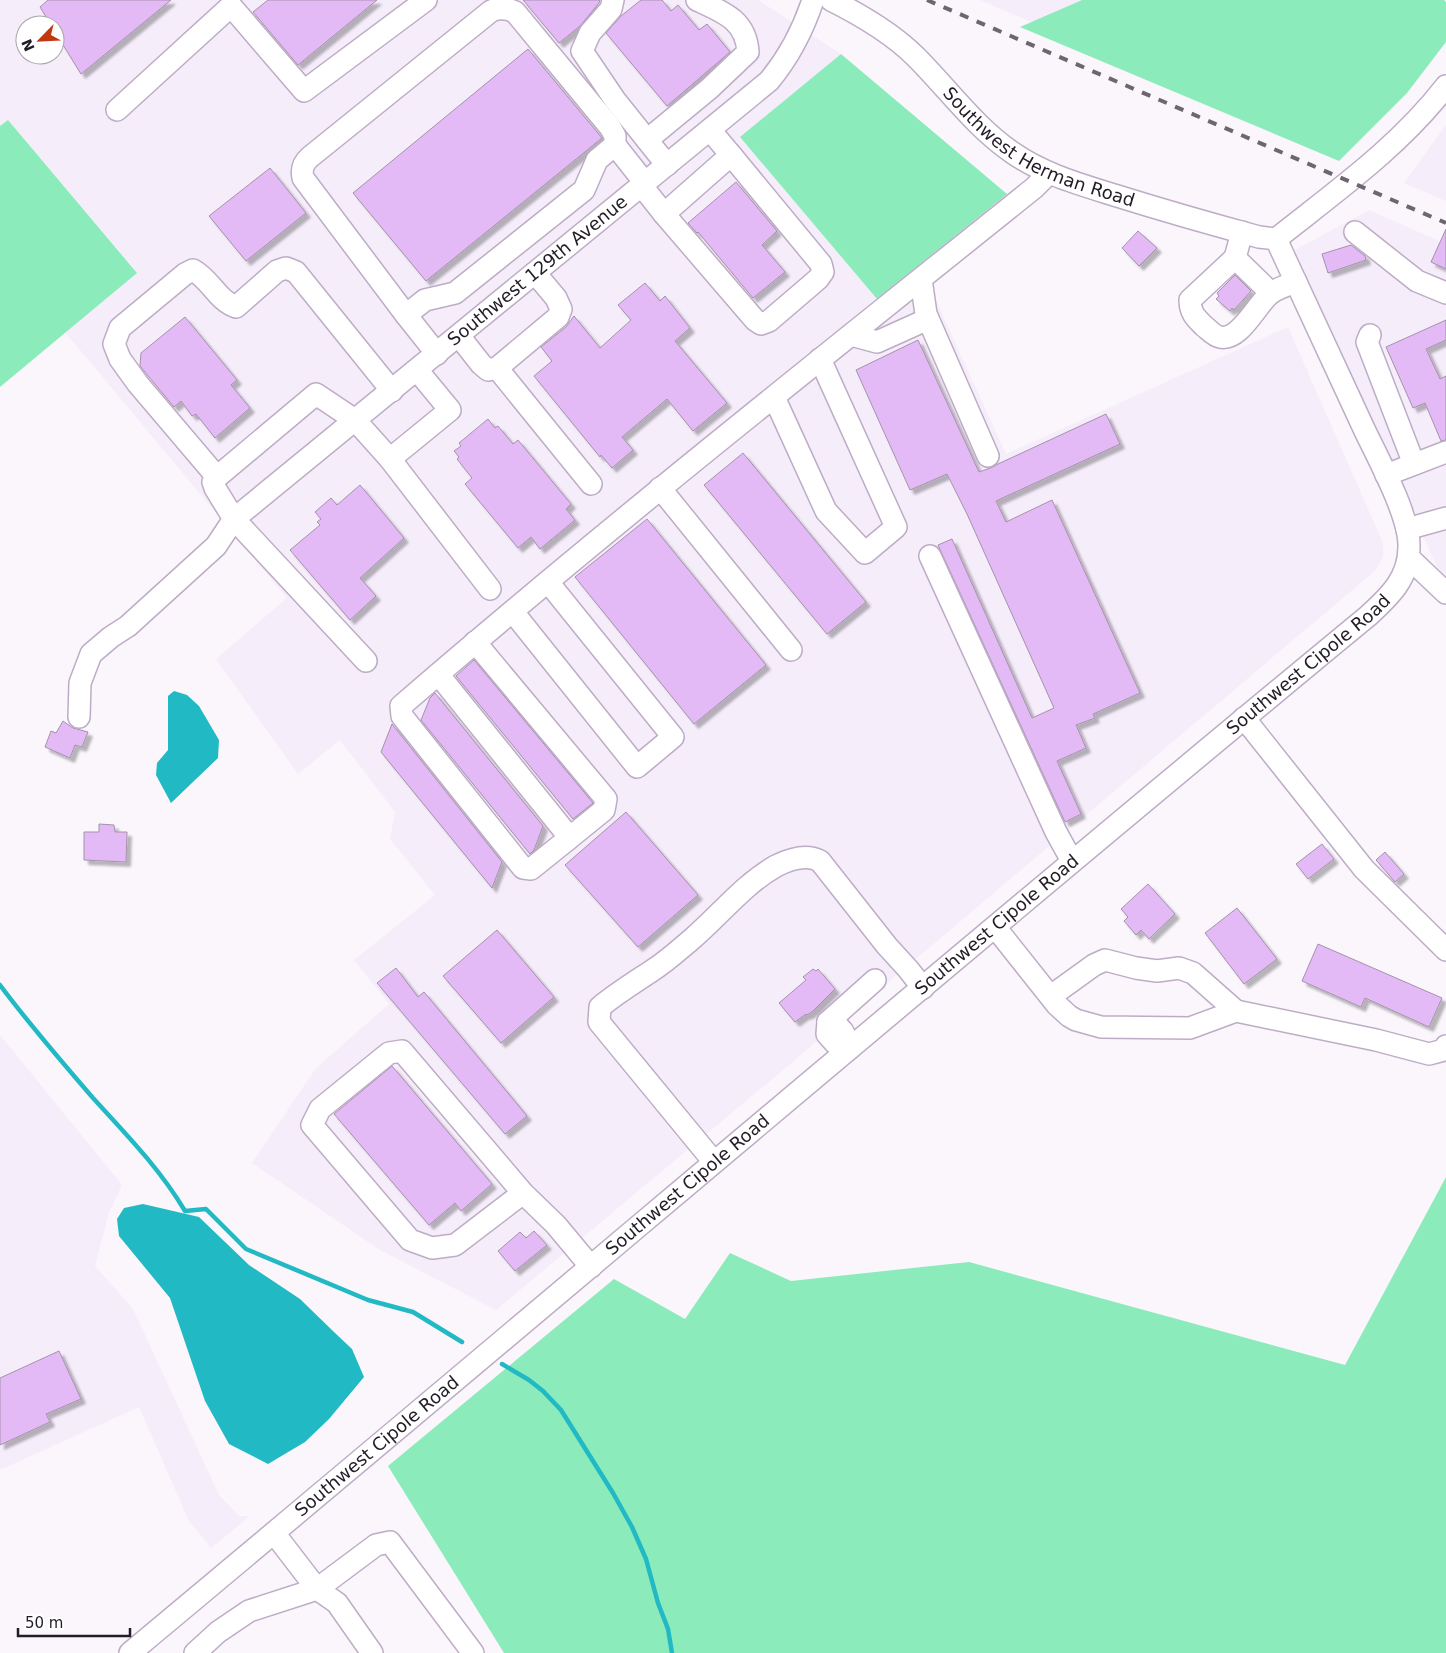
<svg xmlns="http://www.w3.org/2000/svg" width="1446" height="1653" font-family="'DejaVu Sans',sans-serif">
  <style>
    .built { fill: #f6edfb; fill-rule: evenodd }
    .green { fill: #8bebbb }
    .water { fill: #21b9c4 }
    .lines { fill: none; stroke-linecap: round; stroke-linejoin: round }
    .stream { stroke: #21b9c4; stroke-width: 4.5 }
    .building { fill: #e4baf6; stroke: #a392aa; filter: url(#shadow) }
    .minor-casing { stroke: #beacc6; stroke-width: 24 }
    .minor { stroke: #fff; stroke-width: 21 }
    .rail { stroke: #6c666f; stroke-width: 4; stroke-dasharray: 9 9; stroke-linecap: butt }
    .labels { text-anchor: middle; stroke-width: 4.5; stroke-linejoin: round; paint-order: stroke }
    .street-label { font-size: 18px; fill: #231c26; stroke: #fff }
  </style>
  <defs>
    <filter id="shadow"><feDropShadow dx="4.5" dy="4.5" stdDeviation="1" flood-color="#0004"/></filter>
  </defs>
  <rect width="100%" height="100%" fill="#faf6fc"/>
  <!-- built -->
  <g class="built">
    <path d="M 0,0 L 758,0 L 841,54 L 741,138 L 877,299 L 919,263 L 1006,454 L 1288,327 L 1383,543 L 1383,557 L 1376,570 L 924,952 L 496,1310 L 380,1250 L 252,1163 L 316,1068 L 389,1004 L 354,960 L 435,895 L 390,839 L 395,812 L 340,740 L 298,774 L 216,659 L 287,598 L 65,332 L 137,272 L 8,120 L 0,126 ZM 25,25 L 55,25 L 55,55 L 25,55 Z"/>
    <path d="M 980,0 L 1082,0 L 1033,23 Z"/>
    <path d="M 1446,125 L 1446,201 L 1404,183 Z"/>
    <path d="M 1369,210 L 1446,244 L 1446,575 L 1437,567 L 1295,250 Z"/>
    <path d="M 0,1035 L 122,1185 L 109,1212 L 95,1266 L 133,1309 L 219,1495 L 239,1516 L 250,1516 L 211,1548 L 189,1521 L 139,1407 L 0,1470 Z"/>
  </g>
  <!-- green -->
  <g class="green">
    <path d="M 1082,0 L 1444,0 L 1446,2 L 1446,42 L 1407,93 L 1339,161 L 1020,27 Z"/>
    <path d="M 841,54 L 1007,194 L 877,299 L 740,137 Z"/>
    <path d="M 8,120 L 137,273 L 0,387 L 0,126 Z"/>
    <path d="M 1446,1177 L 1446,1653 L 504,1653 L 388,1466 L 614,1279 L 685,1319 L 730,1253 L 791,1281 L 969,1262 L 1345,1365 Z"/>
  </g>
  <!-- water -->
  <g class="water">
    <path d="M 174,691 L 187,695 L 199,706 L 219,740 L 218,758 L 171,803 L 156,775 L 157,763 L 168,750 L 168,696 Z"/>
    <path d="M 143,1204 L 199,1217 L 249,1265 L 300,1299 L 334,1332 L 352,1349 L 364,1377 L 329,1419 L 305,1442 L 268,1464 L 229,1444 L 205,1401 L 170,1298 L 119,1236 L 117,1219 L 124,1208 Z"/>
  </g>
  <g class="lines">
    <!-- stream -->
    <g class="stream">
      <path d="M 0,985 C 29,1024 61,1061 93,1098 C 126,1134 160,1169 185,1211 L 206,1209 L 246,1249 L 368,1300 L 413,1312 L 462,1342"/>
      <path d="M 502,1364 L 529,1380 L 543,1391 L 561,1410 L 613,1493 L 632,1527 L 646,1559 L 658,1603 L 668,1629 L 672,1653"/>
    </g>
  </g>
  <!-- building -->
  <g class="building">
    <path d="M 48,0 L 171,0 L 81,74 L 55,32 L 55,25 L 51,25 L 40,7 Z"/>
    <path d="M 268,0 L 377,0 L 298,65 L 253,12 Z"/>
    <path d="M 523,0 L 600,0 L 599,3 L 580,26 L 559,43 Z"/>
    <path d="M 641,0 L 662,0 L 671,11 L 678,5 L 699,30 L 707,24 L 730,52 L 667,106 L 606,33 L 621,16 Z"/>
    <path d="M 528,49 L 602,138 L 426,281 L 353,193 Z"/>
    <path d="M 270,168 L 306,213 L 246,261 L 209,216 Z"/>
    <path d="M 736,182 L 777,231 L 762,245 L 785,272 L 753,298 L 698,232 L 697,233 L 688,223 Z"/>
    <path d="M 1446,229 L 1446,269 L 1431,262 Z"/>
    <path d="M 1138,231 L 1157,248 L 1139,266 L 1122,248 Z"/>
    <path d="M 1351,245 L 1365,256 L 1366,260 L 1328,273 L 1322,254 Z"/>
    <path d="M 1235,275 L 1251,291 L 1234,310 L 1232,308 L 1230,311 L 1216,299 L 1219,296 L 1217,293 Z"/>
    <path d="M 645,283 L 660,301 L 665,296 L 690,328 L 675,341 L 727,403 L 693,431 L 667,399 L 622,437 L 633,450 L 612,468 L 601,455 L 600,457 L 534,376 L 552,361 L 541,347 L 566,327 L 574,316 L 600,348 L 631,320 L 618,305 Z"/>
    <path d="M 185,317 L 237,380 L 231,385 L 250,408 L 215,438 L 196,414 L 192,416 L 181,401 L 174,407 L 140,366 L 141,353 Z"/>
    <path d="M 1446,320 L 1446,340 L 1426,349 L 1440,379 L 1446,376 L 1446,440 L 1441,441 L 1425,403 L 1413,408 L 1386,347 Z"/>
    <path d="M 918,340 L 979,472 L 993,467 L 998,464 L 1106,414 L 1120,444 L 996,501 L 1006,522 L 1052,500 L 1140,693 L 1093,714 L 1095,718 L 1076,725 L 1086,748 L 1057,761 L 1081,814 L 1065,822 L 938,545 L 952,539 L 1032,718 L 1054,708 L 967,514 L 947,474 L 910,490 L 856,370 Z"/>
    <path d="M 488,419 L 495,428 L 498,426 L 513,444 L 518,440 L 571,504 L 566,509 L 575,520 L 540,549 L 531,537 L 518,548 L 465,484 L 472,478 L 457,459 L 459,457 L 454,451 L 461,446 L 459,443 Z"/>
    <path d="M 743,453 L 866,602 L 827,634 L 704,485 Z"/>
    <path d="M 360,485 L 404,538 L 360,578 L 376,596 L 350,620 L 290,550 L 320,525 L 317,522 L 321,519 L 315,512 L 331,498 L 337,505 Z"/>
    <path d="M 647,519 L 766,665 L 694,724 L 575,577 Z"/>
    <path d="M 474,660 L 593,803 L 573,819 L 456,676 Z"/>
    <path d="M 435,693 L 543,826 L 534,850 L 530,854 L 421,720 L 430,698 Z"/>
    <path d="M 63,721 L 73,728 L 88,732 L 82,747 L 75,745 L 70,758 L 45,747 L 51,731 L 56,733 Z"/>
    <path d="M 392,724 L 502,862 L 492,888 L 381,752 Z"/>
    <path d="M 626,812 L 698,895 L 638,947 L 565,865 Z"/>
    <path d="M 99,824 L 114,825 L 115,832 L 127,832 L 126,862 L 84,860 L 84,832 L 99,832 Z"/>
    <path d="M 1322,844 L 1334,859 L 1308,879 L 1296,864 Z"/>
    <path d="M 1385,852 L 1404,874 L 1395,882 L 1376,860 Z"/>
    <path d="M 1148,884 L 1175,914 L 1149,939 L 1141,930 L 1136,935 L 1124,921 L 1128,917 L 1121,909 Z"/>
    <path d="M 1237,908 L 1277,959 L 1244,984 L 1205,933 Z"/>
    <path d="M 497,930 L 554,997 L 501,1043 L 443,976 Z"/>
    <path d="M 1318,944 L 1442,998 L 1429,1027 L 1365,998 L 1361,1007 L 1302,981 Z"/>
    <path d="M 396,968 L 418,997 L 424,992 L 527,1116 L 505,1134 L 377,983 Z"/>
    <path d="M 813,969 L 816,971 L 818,969 L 835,989 L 813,1011 L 807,1015 L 806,1014 L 795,1022 L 779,1003 L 806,980 L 803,977 Z"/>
    <path d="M 392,1066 L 492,1184 L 461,1211 L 455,1203 L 429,1225 L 334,1114 Z"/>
    <path d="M 534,1231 L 547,1245 L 515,1271 L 498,1251 L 520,1232 L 526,1238 Z"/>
    <path d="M 59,1351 L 81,1399 L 46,1414 L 50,1422 L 0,1445 L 0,1378 Z"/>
  </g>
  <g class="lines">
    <defs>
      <g id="minor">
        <path d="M 613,0 L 611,9 L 590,33 L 582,51 L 615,100 L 667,165"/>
        <path id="s1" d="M 831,0 C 861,15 892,33 916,57 C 948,89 975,127 1013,153 C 1043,174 1079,184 1114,195 C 1162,210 1211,224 1259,237 L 1276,239"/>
        <path d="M 117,110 L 231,6 L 304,91 L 426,0"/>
        <path d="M 647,140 L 709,89 L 748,52 C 746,20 723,12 697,0"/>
        <path d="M 642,186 L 664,214 L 731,155 L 710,130"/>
        <path d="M 664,214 L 755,320 L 761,324 L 769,321 L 818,279 L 823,272 L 821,264 L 731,155"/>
        <path d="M 1242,232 L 1235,258 L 1190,300 C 1190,313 1196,318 1204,326 C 1209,330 1214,336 1220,337 C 1240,342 1257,303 1271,293 C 1278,288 1288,285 1296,282"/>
        <path d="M 1355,232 L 1417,281 L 1446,293"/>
        <path d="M 1276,239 C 1335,192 1399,147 1446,86"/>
        <path d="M 1235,258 L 1271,293"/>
        <path d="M 921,279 L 926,314 L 988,456"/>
        <path d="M 406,315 L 303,178 C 301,169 303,163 310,157 L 491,11 C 500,7 507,8 515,12 L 610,127 L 615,136 L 615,145"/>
        <path d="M 851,335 L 877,342 L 928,319"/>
        <path d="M 1370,335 L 1367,342 L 1414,464"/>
        <path d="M 459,336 L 481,364 L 488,370 L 497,368 L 558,317 L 561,309 L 556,298 L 535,273"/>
        <path d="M 437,354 L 406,315 L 425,300 L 455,293 L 584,190 L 597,160 L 615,145 L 645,183"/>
        <path d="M 497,368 L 591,484"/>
        <path d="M 774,397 L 826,511 L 865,553 L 896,527 L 820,359"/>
        <path d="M 390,459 L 490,589"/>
        <path d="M 1386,475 L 1446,452"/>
        <path d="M 217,477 L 138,384 L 120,359 L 114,344 L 120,328 L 185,274 L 193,270 C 211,280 217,300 236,307 L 277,271 L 286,268 L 296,272 L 392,391"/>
        <path d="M 660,488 L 791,650"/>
        <path d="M 1407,529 L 1446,518"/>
        <path d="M 930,556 L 1056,832 L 1072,861"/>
        <path d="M 1409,558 L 1446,593"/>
        <path d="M 513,612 L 637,767 L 673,737 L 548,582"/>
        <path d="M 475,642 L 606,799 L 604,810 L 567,840"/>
        <path d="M 366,661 L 234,519 L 215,488 L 213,482 L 217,477 L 316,394 L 355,420 L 390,459 L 450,410 L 417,370"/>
        <path d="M 438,674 L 566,833 L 567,840 L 531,869 L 523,868 L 402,716 L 401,706 C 607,528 821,359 1034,188 L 1049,173"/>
        <path id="s2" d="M 79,717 L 80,683 L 91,654 L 111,637 L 128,626 L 216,546 L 234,519 L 769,81 C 789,57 803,30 813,0"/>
        <path d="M 1244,718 L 1364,869 L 1446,950"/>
        <path d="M 995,927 L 1057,1005 L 1069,1016 L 1076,1020 L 1101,1027 L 1190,1028 L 1236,1011 L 1376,1040 L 1429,1054 L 1444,1050 L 1446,1046"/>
        <path d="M 1051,996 L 1094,965 L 1105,960 L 1136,968 L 1157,971 L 1179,968 L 1193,973 L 1236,1011"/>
        <path d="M 828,1022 C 844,1027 845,1034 849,1049 L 835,1043 L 827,1034 Z"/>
        <path d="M 828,1022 L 875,980"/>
        <path d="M 714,1162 L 599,1022 L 600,1007 C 617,993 635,982 653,970 C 667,961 680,949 692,939 C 720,915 744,884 776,866 C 790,859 807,854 820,861 L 887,946 L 908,969 L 923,988"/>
        <path d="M 523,1193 L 455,1245 L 432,1248 L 410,1240 L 312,1125 L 320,1109 L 389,1053 L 402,1051 L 523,1193 L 556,1225 L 591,1267"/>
        <path id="s3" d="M 130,1653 C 544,1308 953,958 1368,616 C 1390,596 1409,578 1409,547 C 1410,517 1379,460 1365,431 C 1336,367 1306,303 1276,239"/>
        <path d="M 195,1653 L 218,1632 L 249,1611 L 317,1589 L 274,1533"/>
        <path d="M 372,1653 L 337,1603 L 317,1589 L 376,1545 L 390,1542 L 473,1653"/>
      </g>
    </defs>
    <!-- minor casing -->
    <use href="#minor" class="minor-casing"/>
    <!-- minor -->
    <use href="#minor" class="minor"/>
    <!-- rail -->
    <path class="rail" d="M 927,0 L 1446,223"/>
  </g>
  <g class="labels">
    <!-- street labels -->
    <g class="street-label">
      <text dy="6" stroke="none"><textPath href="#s1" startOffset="259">Southwest Herman Road</textPath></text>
      <text dy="6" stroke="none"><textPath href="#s2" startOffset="655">Southwest 129th Avenue</textPath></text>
      <text dy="6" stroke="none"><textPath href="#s3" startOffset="1538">Southwest Cipole Road</textPath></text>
      <text dy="6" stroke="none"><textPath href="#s3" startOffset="1132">Southwest Cipole Road</textPath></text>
      <text dy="6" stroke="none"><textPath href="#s3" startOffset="728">Southwest Cipole Road</textPath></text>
      <text dy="6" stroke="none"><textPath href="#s3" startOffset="322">Southwest Cipole Road</textPath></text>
    </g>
  </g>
  <!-- north arrow -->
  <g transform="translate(40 40) rotate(246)"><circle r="24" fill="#ffffff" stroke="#a7a4a8"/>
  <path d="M0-4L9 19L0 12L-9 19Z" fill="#c13810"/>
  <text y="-8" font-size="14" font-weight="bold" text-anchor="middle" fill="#231c26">N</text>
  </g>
  <!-- scale -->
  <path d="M18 1628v8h112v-8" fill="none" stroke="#231c26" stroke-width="2.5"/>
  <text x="25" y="1628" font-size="15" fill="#231c26" stroke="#ffffff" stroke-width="4" paint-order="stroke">50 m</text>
</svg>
